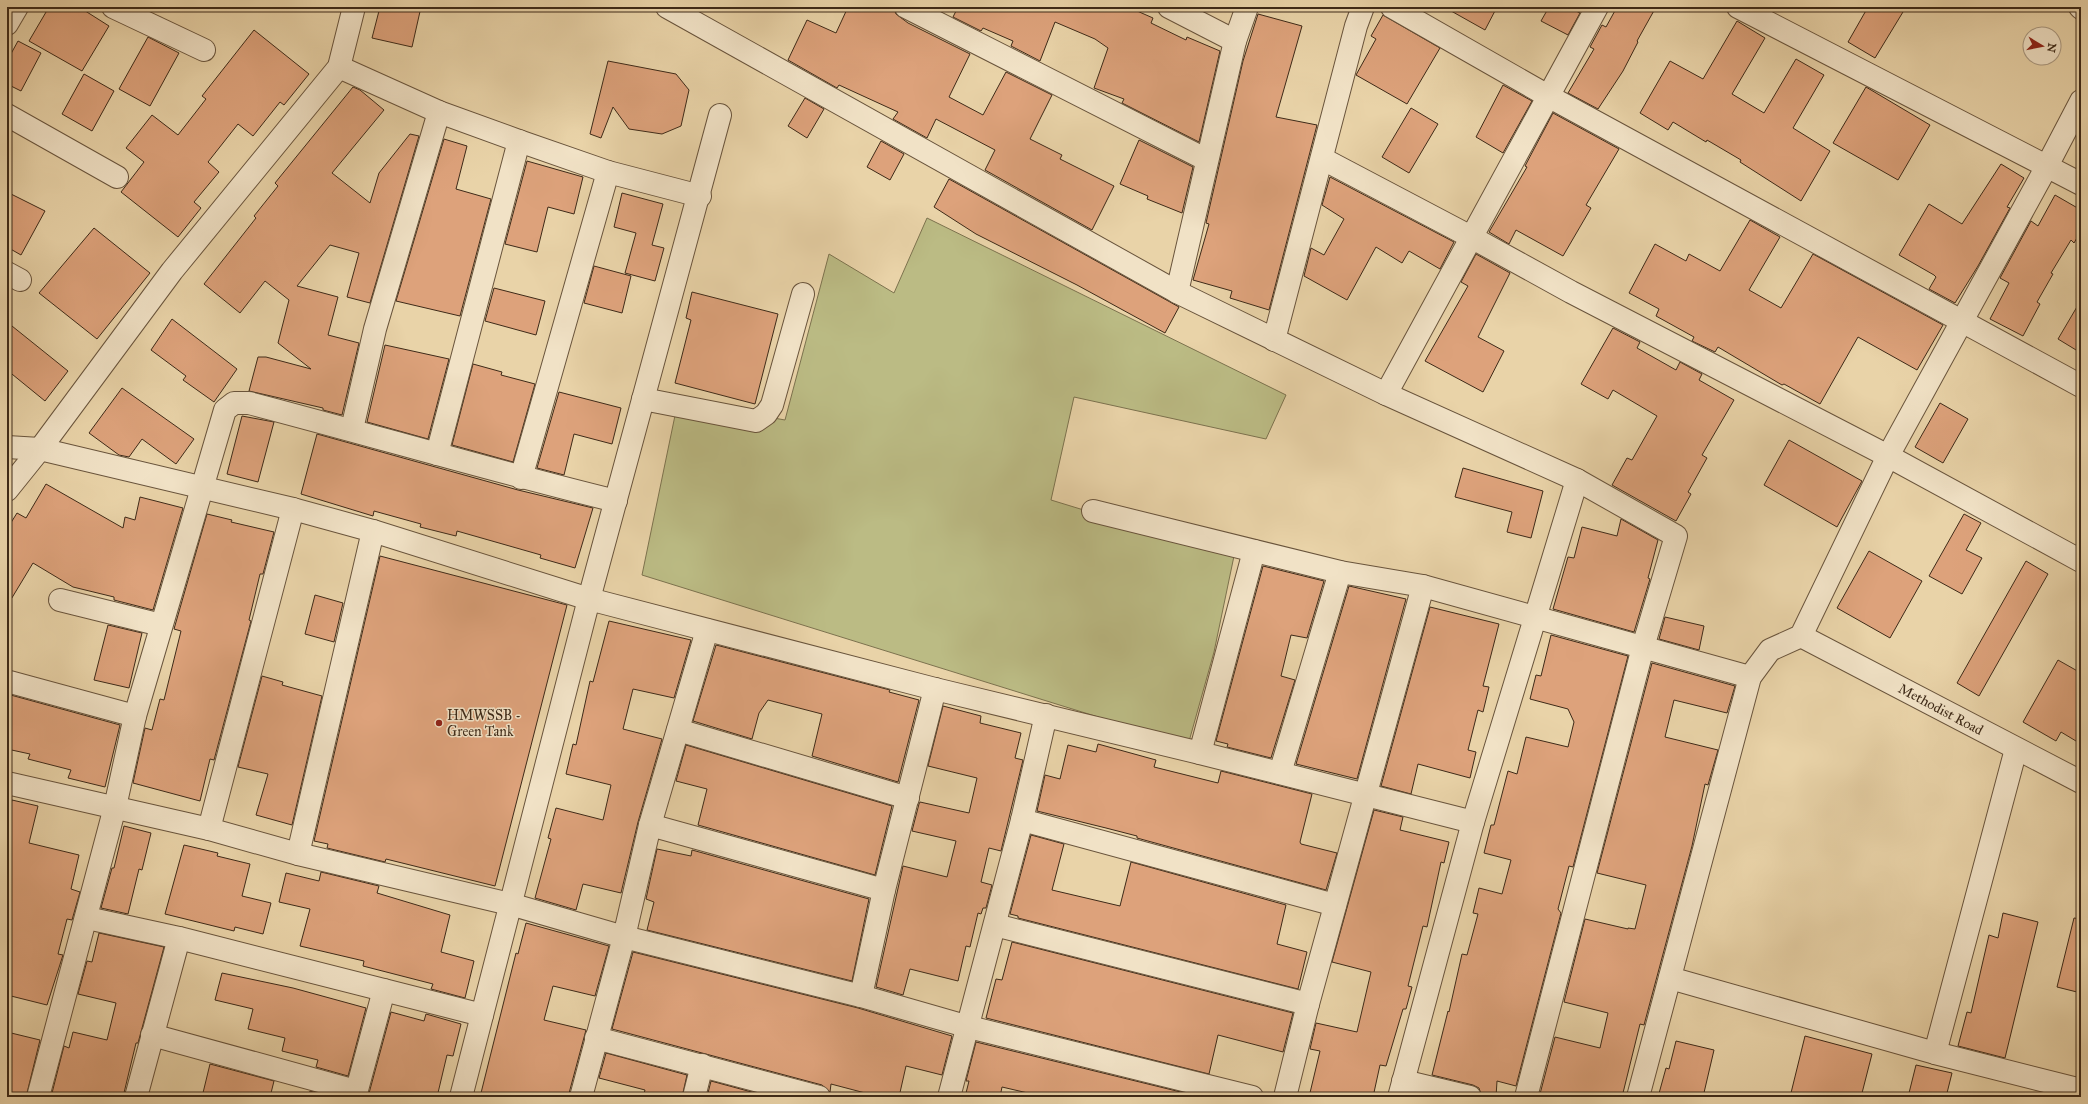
<svg xmlns="http://www.w3.org/2000/svg" width="2088" height="1104" font-family="'IM FELL Great Primer',serif">
  <style>
    .green { fill: #bbbb84; stroke: #7c724e }
    .building { fill: #dda27b; stroke: #3e2a18 }
    .lines { fill: none; stroke-linecap: round; stroke-linejoin: round }
    .minor-casing { stroke: #69543c; stroke-width: 24 }
    .minor { stroke: #f1e2c6; stroke-width: 22 }
    .poi-dot { fill: #8f2418; stroke: #f1e2c6; stroke-width: 1.5 }
    .labels { text-anchor: middle; stroke-width: 3; stroke-linejoin: round; paint-order: stroke }
    .street-label { font-size: 14px; fill: #3e2a18; stroke: #f1e2c6 }
    .poi-label { font-size: 14px; fill: #3e2a18; stroke: #f1e2c6; text-anchor: start }
  </style>
  <rect width="100%" height="100%" fill="#e9d3a8"/>
  <filter id="stains"><feTurbulence type="fractalNoise" baseFrequency=".005" numOctaves="4"/><feColorMatrix values="0 0 0 0 .2 0 0 0 0 .09 0 0 0 0 .02 0 0 0 .5 -.17"/></filter>
  <radialGradient id="worn" r=".72"><stop offset=".6" stop-color="#630" stop-opacity="0"/><stop offset="1" stop-color="#630" stop-opacity=".3"/></radialGradient>
  <!-- green -->
  <path class="green" d="M 927,218 L 1286,395 L 1266,439 L 1074,397 L 1051,500 L 1234,556 L 1214,652 L 1188,745 L 642,575 L 678,401 L 785,420 L 829,254 L 894,293 Z"/>
  <!-- building -->
  <g class="building">
    <path d="M 49,7 L 79,7 L 109,26 L 82,71 L 29,41 Z"/>
    <path d="M 380,7 L 421,7 L 412,47 L 372,38 Z"/>
    <path d="M 848,7 L 890,7 L 894,9 L 896,14 L 908,23 L 970,54 L 949,97 L 983,115 L 1006,72 L 1052,95 L 1030,139 L 1062,155 L 1060,159 L 1114,186 L 1092,230 L 985,170 L 995,150 L 936,119 L 927,138 L 893,119 L 898,112 L 839,85 L 837,88 L 788,60 L 807,20 L 836,33 Z"/>
    <path d="M 958,7 L 1128,7 L 1153,18 L 1151,23 L 1186,40 L 1187,37 L 1220,51 L 1199,142 L 1122,103 L 1124,99 L 1094,88 L 1108,48 L 1095,39 L 1055,22 L 1040,61 L 1011,46 L 1013,41 L 983,28 L 981,31 L 953,17 Z"/>
    <path d="M 1444,7 L 1497,7 L 1485,30 Z"/>
    <path d="M 1549,7 L 1568,7 L 1580,13 L 1568,35 L 1541,21 Z"/>
    <path d="M 1617,7 L 1656,7 L 1637,41 L 1638,42 L 1623,71 L 1598,109 L 1568,93 L 1594,49 L 1590,47 L 1602,25 L 1606,27 Z"/>
    <path d="M 1868,7 L 1906,7 L 1875,58 L 1848,42 Z"/>
    <path d="M 1258,14 L 1302,26 L 1276,117 L 1317,125 L 1269,310 L 1230,298 L 1232,291 L 1193,280 L 1209,224 L 1206,223 L 1243,61 Z"/>
    <path d="M 1383,15 L 1440,48 L 1407,104 L 1356,75 L 1376,39 L 1371,36 Z"/>
    <path d="M 1737,21 L 1765,38 L 1732,94 L 1764,113 L 1796,59 L 1824,75 L 1793,128 L 1830,151 L 1801,201 L 1740,162 L 1741,160 L 1707,140 L 1706,142 L 1673,122 L 1668,130 L 1640,113 L 1670,61 L 1703,79 Z"/>
    <path d="M 254,30 L 309,74 L 284,105 L 280,102 L 253,136 L 238,124 L 208,162 L 219,172 L 194,202 L 201,208 L 178,237 L 121,192 L 144,162 L 126,148 L 152,115 L 178,135 L 206,99 L 202,96 Z"/>
    <path d="M 148,37 L 179,53 L 150,106 L 119,89 Z"/>
    <path d="M 18,41 L 41,53 L 21,91 L 7,84 L 7,61 Z"/>
    <path d="M 608,61 L 676,74 L 689,90 L 681,126 L 662,134 L 629,129 L 613,107 L 601,138 L 590,134 Z"/>
    <path d="M 84,74 L 114,91 L 92,131 L 62,114 Z"/>
    <path d="M 1503,85 L 1532,101 L 1503,153 L 1476,137 Z"/>
    <path d="M 353,87 L 360,90 L 384,110 L 332,173 L 370,203 L 379,173 L 410,134 L 419,136 L 370,303 L 347,297 L 359,253 L 330,245 L 297,286 L 338,297 L 328,335 L 359,343 L 342,415 L 323,410 L 323,408 L 249,391 L 258,357 L 266,357 L 311,369 L 278,343 L 289,300 L 265,281 L 240,313 L 204,284 L 256,218 L 254,216 L 278,186 L 275,183 Z"/>
    <path d="M 1866,87 L 1930,125 L 1898,180 L 1833,143 Z"/>
    <path d="M 805,98 L 824,109 L 807,138 L 788,126 Z"/>
    <path d="M 1411,108 L 1438,124 L 1409,173 L 1382,157 Z"/>
    <path d="M 1553,113 L 1619,149 L 1586,205 L 1591,208 L 1563,256 L 1516,230 L 1509,244 L 1489,232 L 1527,167 L 1525,166 Z"/>
    <path d="M 444,139 L 467,146 L 456,189 L 491,199 L 460,316 L 396,301 Z"/>
    <path d="M 1139,140 L 1193,167 L 1182,213 L 1147,199 L 1148,196 L 1120,184 Z"/>
    <path d="M 881,141 L 904,154 L 890,180 L 867,167 Z"/>
    <path d="M 527,161 L 583,177 L 574,214 L 548,207 L 537,252 L 505,244 Z"/>
    <path d="M 2001,164 L 2024,178 L 2007,207 L 2010,208 L 1978,266 L 1955,303 L 1929,289 L 1936,277 L 1934,275 L 1899,255 L 1929,204 L 1962,224 Z"/>
    <path d="M 1330,177 L 1454,242 L 1440,269 L 1409,251 L 1402,263 L 1376,247 L 1347,300 L 1304,276 L 1311,248 L 1324,255 L 1344,219 L 1322,205 Z"/>
    <path d="M 949,179 L 1179,307 L 1165,333 L 1077,285 L 976,234 L 934,207 Z"/>
    <path d="M 7,192 L 45,211 L 21,255 L 7,247 Z"/>
    <path d="M 622,193 L 663,204 L 652,245 L 664,248 L 655,281 L 625,273 L 636,233 L 614,227 Z"/>
    <path d="M 2055,195 L 2081,210 L 2081,231 L 2074,243 L 2071,240 L 2051,273 L 2053,274 L 2037,302 L 2040,304 L 2023,336 L 1990,319 L 2009,283 L 2000,278 L 2031,221 L 2038,226 Z"/>
    <path d="M 1750,220 L 1780,237 L 1749,290 L 1781,308 L 1813,254 L 1943,325 L 1917,370 L 1858,337 L 1820,404 L 1784,384 L 1782,385 L 1718,347 L 1715,352 L 1692,341 L 1694,337 L 1656,316 L 1659,309 L 1629,293 L 1655,244 L 1686,261 L 1689,254 L 1720,271 Z"/>
    <path d="M 94,228 L 150,273 L 97,339 L 39,293 Z"/>
    <path d="M 1476,254 L 1510,273 L 1478,337 L 1504,351 L 1483,392 L 1425,361 L 1468,286 L 1461,282 Z"/>
    <path d="M 594,266 L 631,276 L 622,313 L 584,303 Z"/>
    <path d="M 494,288 L 545,301 L 536,335 L 485,321 Z"/>
    <path d="M 692,292 L 778,314 L 755,404 L 675,383 L 691,320 L 686,318 Z"/>
    <path d="M 2081,300 L 2081,353 L 2058,339 Z"/>
    <path d="M 172,319 L 237,369 L 214,402 L 183,380 L 186,376 L 151,350 Z"/>
    <path d="M 7,322 L 68,371 L 45,401 L 7,370 Z"/>
    <path d="M 1613,328 L 1640,342 L 1637,348 L 1676,370 L 1680,362 L 1702,374 L 1699,380 L 1734,400 L 1702,455 L 1707,458 L 1688,492 L 1691,494 L 1676,521 L 1612,485 L 1627,458 L 1632,460 L 1657,416 L 1613,390 L 1608,399 L 1581,384 Z"/>
    <path d="M 385,345 L 449,359 L 428,439 L 367,422 Z"/>
    <path d="M 473,364 L 502,372 L 501,375 L 535,384 L 513,462 L 452,445 Z"/>
    <path d="M 122,388 L 194,439 L 176,464 L 142,439 L 129,457 L 119,455 L 89,433 Z"/>
    <path d="M 559,392 L 621,408 L 612,444 L 574,434 L 564,475 L 537,468 Z"/>
    <path d="M 1940,403 L 1968,419 L 1943,463 L 1915,447 Z"/>
    <path d="M 242,416 L 274,422 L 258,482 L 227,474 Z"/>
    <path d="M 317,434 L 518,490 L 593,508 L 575,568 L 540,558 L 541,555 L 457,531 L 456,536 L 420,527 L 421,524 L 374,511 L 373,516 L 301,494 Z"/>
    <path d="M 1789,440 L 1862,481 L 1837,527 L 1764,485 Z"/>
    <path d="M 1463,468 L 1543,491 L 1531,538 L 1507,532 L 1512,512 L 1455,497 Z"/>
    <path d="M 46,484 L 123,528 L 125,517 L 135,520 L 140,497 L 183,508 L 153,610 L 114,600 L 114,597 L 73,587 L 33,563 L 7,606 L 7,529 L 17,513 L 26,518 Z"/>
    <path d="M 207,514 L 232,520 L 231,522 L 274,532 L 263,574 L 260,574 L 249,620 L 251,621 L 214,760 L 210,759 L 200,801 L 133,783 L 145,728 L 152,730 L 160,699 L 164,700 L 181,631 L 174,629 Z"/>
    <path d="M 1964,514 L 1981,523 L 1966,550 L 1982,558 L 1962,594 L 1929,576 Z"/>
    <path d="M 1621,519 L 1658,540 L 1648,578 L 1650,579 L 1634,632 L 1553,609 L 1568,557 L 1574,558 L 1582,527 L 1617,536 Z"/>
    <path d="M 1869,551 L 1922,581 L 1890,638 L 1837,608 Z"/>
    <path d="M 380,556 L 567,605 L 495,886 L 386,859 L 385,862 L 327,848 L 328,844 L 314,841 Z"/>
    <path d="M 2026,561 L 2048,574 L 1979,696 L 1957,683 Z"/>
    <path d="M 1263,566 L 1324,581 L 1307,638 L 1291,635 L 1281,676 L 1295,680 L 1271,758 L 1227,747 L 1228,744 L 1216,741 Z"/>
    <path d="M 1349,586 L 1406,599 L 1357,779 L 1296,764 Z"/>
    <path d="M 315,595 L 343,603 L 334,642 L 305,634 Z"/>
    <path d="M 1430,607 L 1499,624 L 1483,686 L 1489,687 L 1483,712 L 1478,710 L 1468,750 L 1476,752 L 1470,778 L 1418,764 L 1411,794 L 1381,786 Z"/>
    <path d="M 1665,617 L 1704,626 L 1699,650 L 1659,639 Z"/>
    <path d="M 609,621 L 691,640 L 674,698 L 633,689 L 623,729 L 662,739 L 638,822 L 621,893 L 583,884 L 576,910 L 535,898 L 551,839 L 548,838 L 556,808 L 603,820 L 611,785 L 566,774 L 573,744 L 576,745 L 590,681 L 593,682 Z"/>
    <path d="M 108,625 L 142,633 L 129,688 L 94,680 Z"/>
    <path d="M 1551,635 L 1628,656 L 1573,867 L 1569,866 L 1558,909 L 1561,913 L 1516,1086 L 1497,1081 L 1496,1097 L 1482,1097 L 1479,1088 L 1473,1085 L 1432,1075 L 1448,1011 L 1449,1012 L 1462,954 L 1467,955 L 1478,914 L 1473,913 L 1479,888 L 1502,894 L 1511,860 L 1484,853 L 1491,825 L 1494,825 L 1508,771 L 1517,774 L 1526,737 L 1568,747 L 1574,722 L 1568,709 L 1530,699 L 1536,675 L 1541,676 Z"/>
    <path d="M 716,645 L 890,690 L 889,692 L 919,700 L 898,782 L 812,756 L 822,714 L 768,700 L 759,713 L 752,739 L 693,721 Z"/>
    <path d="M 2058,660 L 2081,673 L 2081,744 L 2061,732 L 2056,741 L 2023,722 Z"/>
    <path d="M 1652,663 L 1735,686 L 1727,713 L 1674,700 L 1665,737 L 1718,750 L 1708,785 L 1705,784 L 1692,846 L 1644,1025 L 1640,1024 L 1622,1097 L 1552,1097 L 1540,1094 L 1555,1037 L 1600,1048 L 1608,1013 L 1564,1002 L 1585,919 L 1628,929 L 1628,928 L 1635,929 L 1646,885 L 1597,873 Z"/>
    <path d="M 262,676 L 283,682 L 282,685 L 322,696 L 292,825 L 256,815 L 268,774 L 238,767 Z"/>
    <path d="M 7,694 L 120,725 L 105,787 L 68,778 L 71,770 L 28,759 L 30,754 L 7,749 Z"/>
    <path d="M 943,706 L 981,716 L 980,723 L 1021,733 L 1015,758 L 1023,760 L 1001,851 L 989,848 L 981,882 L 992,885 L 986,908 L 983,908 L 981,914 L 978,913 L 970,947 L 966,946 L 958,981 L 910,969 L 903,995 L 876,987 L 903,866 L 947,877 L 956,841 L 912,831 L 919,804 L 920,802 L 969,813 L 977,778 L 928,766 Z"/>
    <path d="M 1098,744 L 1156,760 L 1154,767 L 1218,783 L 1221,771 L 1312,794 L 1300,842 L 1301,844 L 1337,853 L 1326,890 L 1137,838 L 1137,836 L 1106,828 L 1037,811 L 1045,775 L 1060,779 L 1068,745 L 1096,752 Z"/>
    <path d="M 686,745 L 892,806 L 875,875 L 698,825 L 707,789 L 676,781 Z"/>
    <path d="M 12,800 L 38,806 L 29,843 L 79,855 L 71,889 L 80,892 L 72,920 L 67,919 L 58,954 L 63,955 L 47,1005 L 7,995 L 7,821 Z"/>
    <path d="M 1374,810 L 1403,817 L 1400,830 L 1449,842 L 1444,863 L 1441,862 L 1427,927 L 1423,926 L 1408,986 L 1412,987 L 1406,1009 L 1403,1009 L 1386,1066 L 1380,1065 L 1373,1097 L 1309,1097 L 1320,1051 L 1310,1049 L 1316,1023 L 1357,1032 L 1371,972 L 1332,962 Z"/>
    <path d="M 124,826 L 151,833 L 142,870 L 139,869 L 128,914 L 101,908 L 112,868 L 114,868 Z"/>
    <path d="M 1031,835 L 1064,844 L 1052,890 L 1120,906 L 1131,862 L 1286,905 L 1277,944 L 1307,952 L 1298,989 L 1018,918 L 1018,916 L 1010,914 Z"/>
    <path d="M 184,845 L 218,853 L 217,856 L 250,864 L 242,896 L 271,903 L 263,934 L 235,927 L 234,931 L 165,914 Z"/>
    <path d="M 657,849 L 691,856 L 692,850 L 869,899 L 852,981 L 647,930 L 654,902 L 646,899 Z"/>
    <path d="M 321,872 L 379,886 L 377,893 L 450,915 L 441,952 L 474,961 L 465,998 L 431,989 L 433,984 L 363,966 L 364,961 L 300,946 L 310,909 L 279,902 L 286,873 L 319,881 Z"/>
    <path d="M 2003,913 L 2038,922 L 2005,1058 L 1958,1046 L 1967,1012 L 1971,1013 L 1989,935 L 1998,938 Z"/>
    <path d="M 2074,918 L 2081,919 L 2081,993 L 2057,987 Z"/>
    <path d="M 526,923 L 609,946 L 595,996 L 553,986 L 544,1020 L 586,1030 L 568,1097 L 480,1097 L 516,953 L 518,954 Z"/>
    <path d="M 99,933 L 164,947 L 138,1043 L 136,1043 L 123,1097 L 51,1097 L 64,1046 L 69,1048 L 73,1032 L 107,1040 L 116,1003 L 78,994 L 87,961 L 92,962 Z"/>
    <path d="M 1012,942 L 1293,1013 L 1283,1052 L 1218,1035 L 1209,1074 L 986,1018 L 996,979 L 1002,980 Z"/>
    <path d="M 633,952 L 858,1008 L 952,1036 L 942,1075 L 906,1066 L 899,1097 L 869,1097 L 869,1094 L 831,1084 L 830,1092 L 822,1085 L 612,1029 Z"/>
    <path d="M 222,973 L 293,988 L 366,1008 L 348,1076 L 316,1067 L 318,1060 L 282,1051 L 285,1038 L 248,1029 L 253,1009 L 215,1000 Z"/>
    <path d="M 391,1012 L 424,1021 L 426,1014 L 461,1024 L 453,1056 L 447,1055 L 437,1097 L 368,1097 Z"/>
    <path d="M 7,1032 L 40,1040 L 26,1097 L 7,1097 Z"/>
    <path d="M 1805,1036 L 1872,1054 L 1861,1097 L 1790,1097 Z"/>
    <path d="M 1676,1041 L 1714,1050 L 1703,1097 L 1658,1097 L 1666,1068 L 1669,1069 Z"/>
    <path d="M 976,1042 L 1197,1096 L 1197,1097 L 1045,1097 L 1002,1087 L 1000,1097 L 965,1097 L 969,1081 L 966,1081 Z"/>
    <path d="M 606,1053 L 687,1075 L 682,1097 L 643,1097 L 645,1090 L 599,1078 Z"/>
    <path d="M 210,1064 L 274,1081 L 270,1097 L 202,1097 Z"/>
    <path d="M 1916,1065 L 1952,1073 L 1946,1097 L 1908,1097 Z"/>
    <path d="M 711,1081 L 770,1097 L 707,1097 Z"/>
    <path d="M 310,1091 L 331,1097 L 309,1097 Z"/>
  </g>
  <g class="lines">
    <defs>
      <g id="minor">
        <path d="M 113,7 L 204,50"/>
        <path d="M 667,7 L 1177,292 L 1386,394 L 1577,480 L 1676,536 L 1643,647 L 1526,1097"/>
        <path d="M 906,7 L 1207,160"/>
        <path d="M 1169,7 L 1235,41"/>
        <path d="M 1392,7 L 1548,96 L 2081,386"/>
        <path d="M 1738,7 L 2081,184"/>
        <path d="M 2080,7 L 2081,8"/>
        <path d="M 7,24 L 17,7"/>
        <path d="M 339,67 L 439,112 L 519,141 L 608,172 L 700,196"/>
        <path d="M 7,115 L 117,177"/>
        <path d="M 1323,159 L 1471,237 L 1571,292 L 1888,456 L 2081,561"/>
        <path d="M 7,273 L 20,280"/>
        <path d="M 1177,292 L 1235,41 L 1247,7"/>
        <path d="M 1274,340 L 1356,26 L 1363,7"/>
        <path d="M 1386,394 L 1597,7"/>
        <path d="M 643,399 L 756,421 L 766,414 L 772,405 L 803,294"/>
        <path d="M 352,429 L 375,329 L 439,112"/>
        <path d="M 7,447 L 40,449 L 293,509 L 373,531 L 589,599 L 935,689 L 1200,753 L 1254,551"/>
        <path d="M 437,454 L 519,141"/>
        <path d="M 521,478 L 608,172"/>
        <path d="M 7,490 L 40,449 L 172,271 L 339,67 L 354,7"/>
        <path d="M 1093,511 L 1340,572 L 1423,586 L 1750,677"/>
        <path d="M 60,600 L 161,625"/>
        <path d="M 1801,636 L 2081,782"/>
        <path d="M 10,682 L 135,716"/>
        <path d="M 678,730 L 908,798"/>
        <path d="M 1200,753 L 1473,822"/>
        <path d="M 1280,773 L 1340,572"/>
        <path d="M 7,783 L 209,829 L 298,854 L 510,904 L 624,937 L 861,996 L 969,1027 L 1252,1097"/>
        <path d="M 1022,820 L 1335,905"/>
        <path d="M 650,825 L 884,890"/>
        <path d="M 209,829 L 293,509"/>
        <path d="M 298,854 L 373,531"/>
        <path d="M 87,918 L 179,938 L 482,1015"/>
        <path d="M 995,925 L 1308,1004"/>
        <path d="M 1670,978 L 1935,1053 L 2081,1090"/>
        <path d="M 861,996 L 884,890 L 935,689"/>
        <path d="M 152,1035 L 356,1091"/>
        <path d="M 596,1038 L 819,1097"/>
        <path d="M 1935,1053 L 2016,749"/>
        <path d="M 1403,1081 L 1470,1097"/>
        <path d="M 38,1097 L 115,807 L 135,716 L 225,410 L 234,403 L 249,403 C 372,435 493,471 616,501"/>
        <path d="M 136,1097 L 179,938"/>
        <path d="M 355,1097 L 384,990"/>
        <path d="M 461,1097 L 589,599 L 720,115"/>
        <path d="M 581,1097 L 624,937 L 650,825 L 707,630"/>
        <path d="M 694,1097 L 702,1065"/>
        <path d="M 949,1097 L 1022,820 L 1046,715"/>
        <path d="M 1285,1097 L 1308,1004 L 1423,586"/>
        <path d="M 1399,1097 L 1473,822 L 1577,480"/>
        <path d="M 1638,1097 L 1750,677 L 1770,650 L 1801,636 L 1888,456 L 2047,166 L 2081,101"/>
      </g>
    </defs>
    <!-- minor casing -->
    <use href="#minor" class="minor-casing"/>
    <!-- minor -->
    <use href="#minor" class="minor"/>
  </g>
  <!-- markers -->
  <circle class="poi-dot" cx="439" cy="723" r="4"/>
  <g class="labels">
    <!-- street labels -->
    <g class="street-label">
      <text transform="translate(1941 709) rotate(28)" y="5">Methodist Road</text>
    </g>
    <!-- poi labels -->
    <g class="poi-label">
      <text x="447" y="720">HMWSSB -<tspan x="447" dy="16">Green Tank</tspan></text>
    </g>
  </g>
  <!-- margin -->
  <rect width="2088" height="1104" fill="none" stroke="#e9d3a8" stroke-width="24"/>
  <rect x="8" y="8" width="2072" height="1088" fill="none" stroke="#3e2a18" stroke-width="2"/>
  <rect x="12" y="12" width="2064" height="1080" fill="none" stroke="#3e2a18"/>
  <!-- north arrow -->
  <g transform="translate(2042 46) rotate(100)"><circle r="19" fill="#f1e2c6" stroke="#a99880"/>
  <path d="M0-3L7 15L0 10L-7 15Z" fill="#8f2418"/>
  <text y="-6" font-size="11" font-weight="bold" text-anchor="middle" fill="#3e2a18">N</text>
  </g>
  <rect width="100%" height="100%" filter="url(#stains)"/>
  <rect width="100%" height="100%" fill="url(#worn)"/>
</svg>
